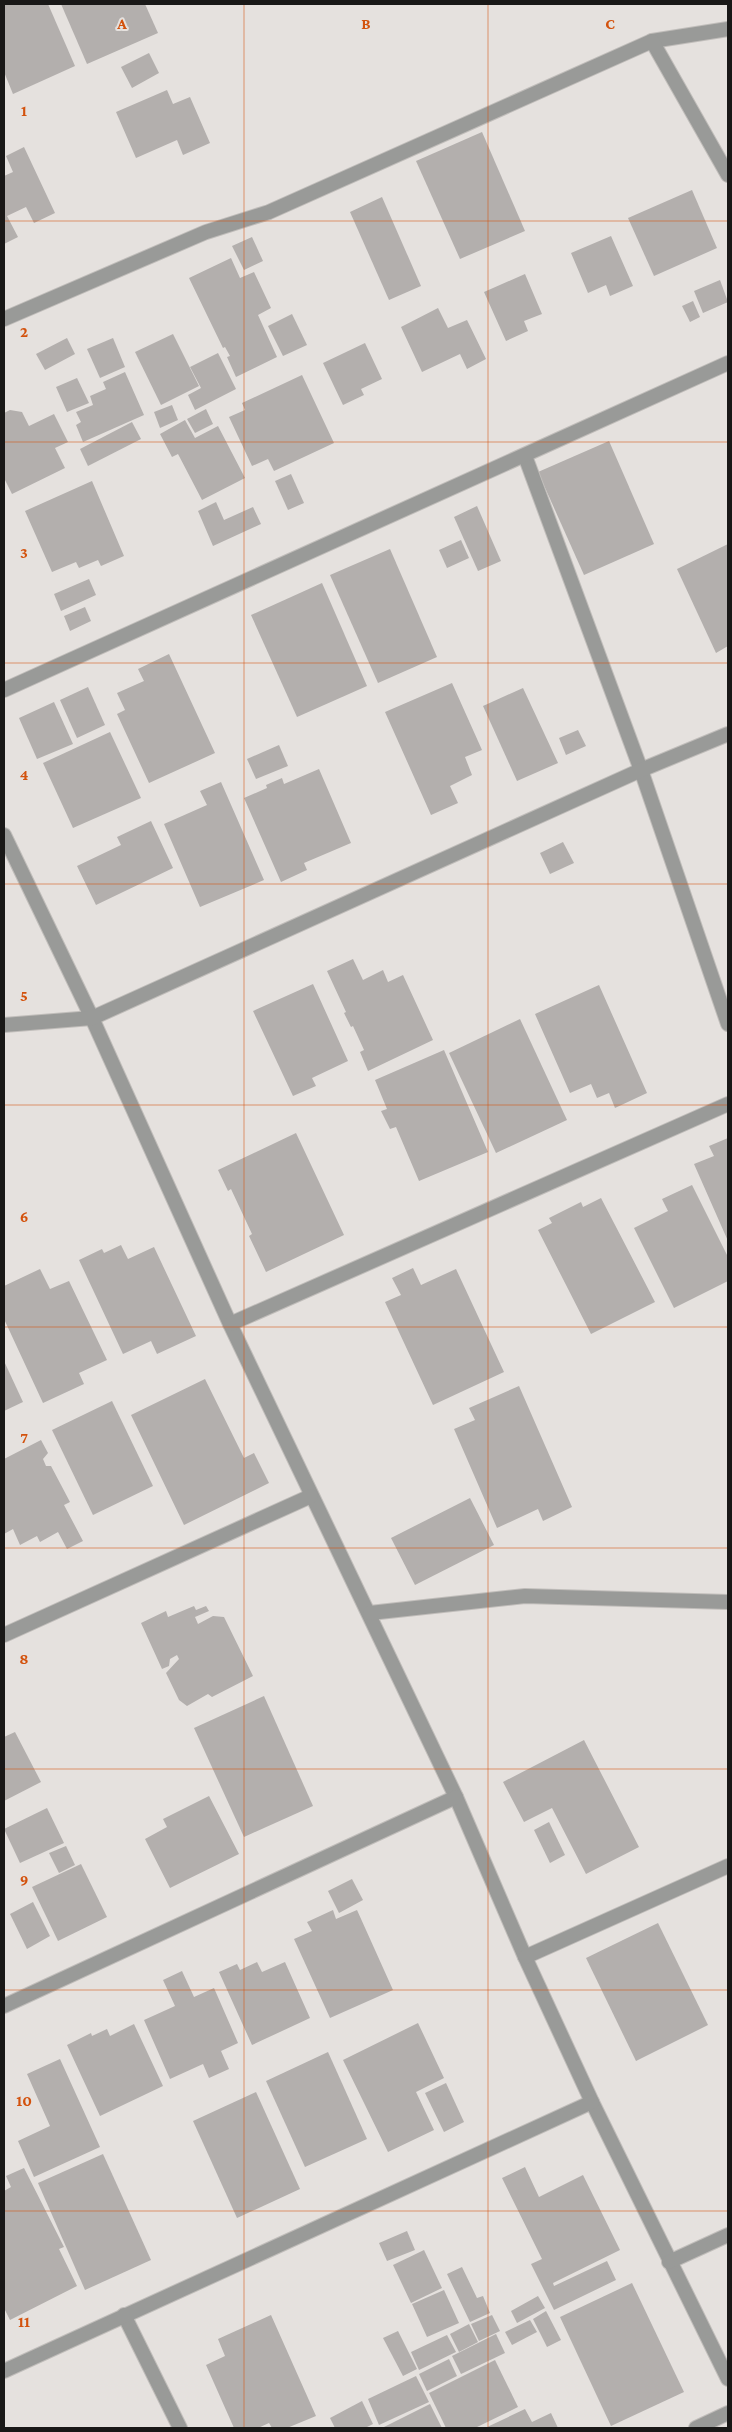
<svg xmlns="http://www.w3.org/2000/svg" width="732" height="2432" font-family="'Crimson Pro',serif">
  <style>
    .building { fill: #b3afad }
    .lines { fill: none; stroke-linecap: round; stroke-linejoin: round }
    .minor-casing { stroke: #c0bdba; stroke-width: 16 }
    .minor { stroke: #999a98; stroke-width: 14 }
    .grid { fill: none; stroke: #d3520d; stroke-width: 1; stroke-opacity: 0.55 }
    .grid-label { font-size: 16px; text-anchor: middle; font-weight: bold; fill: #d3520d; stroke: #e5e1de; stroke-width: 4; stroke-linejoin: round; paint-order: stroke }
  </style>
  <rect width="100%" height="100%" fill="#e5e1de"/>
  <!-- building -->
  <g class="building">
    <path d="M 4,4 L 48,4 L 75,66 L 13,94 L 4,72 Z"/>
    <path d="M 61,4 L 145,4 L 158,33 L 87,64 Z"/>
    <path d="M 149,53 L 159,73 L 132,88 L 121,67 Z"/>
    <path d="M 167,90 L 173,104 L 190,97 L 210,143 L 183,155 L 177,140 L 136,158 L 116,112 Z"/>
    <path d="M 482,132 L 525,231 L 460,259 L 416,161 Z"/>
    <path d="M 24,147 L 55,213 L 34,223 L 26,207 L 7,216 L 18,237 L 4,244 L 4,176 L 13,172 L 6,156 Z"/>
    <path d="M 692,190 L 717,248 L 654,276 L 628,218 Z"/>
    <path d="M 382,197 L 421,286 L 389,300 L 350,212 Z"/>
    <path d="M 611,236 L 633,286 L 610,296 L 606,285 L 588,293 L 571,253 Z"/>
    <path d="M 252,237 L 263,261 L 244,270 L 232,246 Z"/>
    <path d="M 231,258 L 240,278 L 254,272 L 271,308 L 258,315 L 277,357 L 236,377 L 227,357 L 230,356 L 225,347 L 223,348 L 189,278 Z"/>
    <path d="M 525,274 L 542,314 L 524,321 L 528,331 L 506,341 L 484,292 Z"/>
    <path d="M 720,280 L 728,302 L 703,313 L 694,291 Z"/>
    <path d="M 693,301 L 700,317 L 690,322 L 682,306 Z"/>
    <path d="M 438,308 L 448,328 L 467,320 L 486,359 L 467,369 L 460,354 L 422,372 L 401,327 Z"/>
    <path d="M 292,314 L 307,345 L 283,356 L 268,326 Z"/>
    <path d="M 173,334 L 199,386 L 161,405 L 135,352 Z"/>
    <path d="M 67,338 L 75,354 L 45,370 L 36,354 Z"/>
    <path d="M 113,338 L 125,367 L 100,378 L 87,349 Z"/>
    <path d="M 365,343 L 382,379 L 361,389 L 364,395 L 343,405 L 323,363 Z"/>
    <path d="M 218,353 L 236,389 L 195,410 L 188,395 L 201,388 L 190,367 Z"/>
    <path d="M 125,372 L 144,415 L 83,442 L 76,425 L 81,422 L 76,412 L 93,405 L 90,396 L 106,389 L 103,382 Z"/>
    <path d="M 302,375 L 334,443 L 274,471 L 268,459 L 252,466 L 229,417 L 245,410 L 242,403 Z"/>
    <path d="M 77,378 L 89,403 L 67,412 L 56,387 Z"/>
    <path d="M 172,405 L 178,420 L 160,428 L 154,412 Z"/>
    <path d="M 206,409 L 213,424 L 195,433 L 187,419 Z"/>
    <path d="M 10,410 L 22,412 L 29,426 L 54,414 L 68,442 L 55,448 L 65,468 L 12,494 L 4,478 L 4,413 Z"/>
    <path d="M 185,420 L 195,438 L 218,426 L 245,478 L 202,500 L 178,454 L 172,457 L 160,434 Z"/>
    <path d="M 132,422 L 141,439 L 88,466 L 80,449 Z"/>
    <path d="M 609,441 L 654,544 L 584,575 L 538,472 Z"/>
    <path d="M 291,474 L 304,503 L 288,510 L 275,481 Z"/>
    <path d="M 92,481 L 124,556 L 101,566 L 98,560 L 79,568 L 76,562 L 52,572 L 25,511 Z"/>
    <path d="M 216,502 L 224,520 L 253,507 L 261,524 L 213,546 L 198,511 Z"/>
    <path d="M 477,506 L 501,561 L 478,571 L 454,517 Z"/>
    <path d="M 461,540 L 469,558 L 447,568 L 439,550 Z"/>
    <path d="M 728,544 L 728,646 L 716,653 L 677,569 Z"/>
    <path d="M 390,549 L 437,657 L 378,683 L 330,575 Z"/>
    <path d="M 89,579 L 96,595 L 61,611 L 54,594 Z"/>
    <path d="M 322,583 L 367,686 L 297,717 L 251,615 Z"/>
    <path d="M 85,607 L 91,621 L 70,631 L 64,616 Z"/>
    <path d="M 169,654 L 215,753 L 149,783 L 117,714 L 125,710 L 117,693 L 144,681 L 138,669 Z"/>
    <path d="M 452,683 L 482,750 L 465,757 L 472,775 L 450,786 L 458,803 L 431,815 L 385,712 Z"/>
    <path d="M 88,687 L 105,725 L 77,738 L 60,700 Z"/>
    <path d="M 523,688 L 558,763 L 517,781 L 483,706 Z"/>
    <path d="M 54,702 L 73,744 L 37,759 L 19,718 Z"/>
    <path d="M 578,730 L 586,746 L 566,755 L 559,738 Z"/>
    <path d="M 110,732 L 141,798 L 73,828 L 43,763 Z"/>
    <path d="M 279,745 L 288,766 L 256,779 L 247,759 Z"/>
    <path d="M 319,769 L 351,843 L 304,863 L 307,870 L 281,882 L 244,798 L 267,788 L 266,785 L 282,778 L 284,784 Z"/>
    <path d="M 221,782 L 264,880 L 200,907 L 164,824 L 207,805 L 200,791 Z"/>
    <path d="M 151,821 L 173,868 L 96,905 L 77,866 L 121,845 L 117,837 Z"/>
    <path d="M 563,842 L 574,863 L 550,874 L 540,853 Z"/>
    <path d="M 353,959 L 363,980 L 383,970 L 388,982 L 403,975 L 433,1040 L 368,1071 L 360,1052 L 364,1050 L 353,1026 L 351,1027 L 344,1013 L 346,1012 L 327,971 Z"/>
    <path d="M 313,984 L 348,1061 L 312,1078 L 316,1086 L 293,1096 L 253,1011 Z"/>
    <path d="M 599,985 L 647,1093 L 615,1108 L 609,1093 L 597,1098 L 591,1084 L 570,1093 L 535,1014 Z"/>
    <path d="M 520,1019 L 567,1120 L 496,1153 L 449,1053 Z"/>
    <path d="M 444,1050 L 488,1152 L 419,1181 L 396,1127 L 390,1129 L 381,1111 L 387,1109 L 375,1080 Z"/>
    <path d="M 296,1133 L 344,1235 L 266,1272 L 249,1236 L 252,1234 L 231,1189 L 228,1191 L 218,1170 Z"/>
    <path d="M 728,1138 L 728,1241 L 694,1164 L 714,1156 L 709,1146 Z"/>
    <path d="M 692,1185 L 728,1257 L 728,1281 L 674,1308 L 634,1228 L 668,1211 L 662,1199 Z"/>
    <path d="M 601,1198 L 655,1302 L 591,1334 L 538,1230 L 552,1223 L 549,1218 L 581,1202 L 583,1207 Z"/>
    <path d="M 121,1245 L 128,1259 L 154,1247 L 196,1336 L 157,1354 L 151,1341 L 123,1354 L 79,1260 L 102,1249 L 104,1253 Z"/>
    <path d="M 413,1268 L 421,1285 L 456,1269 L 504,1372 L 433,1405 L 385,1302 L 401,1295 L 392,1278 Z"/>
    <path d="M 40,1269 L 50,1289 L 69,1281 L 107,1360 L 79,1373 L 84,1384 L 43,1403 L 4,1319 L 4,1286 Z"/>
    <path d="M 4,1361 L 23,1402 L 4,1411 Z"/>
    <path d="M 205,1379 L 244,1458 L 254,1453 L 269,1483 L 184,1525 L 131,1415 Z"/>
    <path d="M 519,1386 L 572,1507 L 543,1521 L 538,1509 L 497,1528 L 454,1429 L 475,1420 L 469,1408 Z"/>
    <path d="M 112,1401 L 153,1486 L 93,1515 L 52,1430 Z"/>
    <path d="M 41,1440 L 48,1453 L 43,1459 L 46,1466 L 51,1466 L 70,1502 L 64,1505 L 83,1541 L 67,1549 L 58,1532 L 40,1542 L 37,1536 L 20,1545 L 13,1529 L 4,1534 L 4,1459 Z"/>
    <path d="M 470,1498 L 494,1545 L 415,1585 L 391,1538 Z"/>
    <path d="M 194,1606 L 196,1610 L 206,1606 L 209,1611 L 195,1617 L 198,1624 L 213,1616 L 224,1617 L 253,1676 L 212,1697 L 208,1694 L 187,1706 L 179,1700 L 166,1673 L 179,1659 L 177,1655 L 170,1659 L 169,1666 L 162,1669 L 141,1623 L 166,1611 L 168,1617 Z"/>
    <path d="M 264,1696 L 313,1806 L 244,1837 L 194,1728 Z"/>
    <path d="M 15,1732 L 41,1782 L 4,1801 L 4,1737 Z"/>
    <path d="M 584,1740 L 639,1847 L 586,1874 L 552,1808 L 524,1822 L 503,1782 Z"/>
    <path d="M 209,1796 L 239,1854 L 170,1888 L 145,1839 L 167,1827 L 163,1819 Z"/>
    <path d="M 47,1808 L 64,1843 L 20,1863 L 4,1829 Z"/>
    <path d="M 549,1822 L 565,1855 L 550,1863 L 534,1830 Z"/>
    <path d="M 66,1846 L 75,1865 L 59,1873 L 49,1853 Z"/>
    <path d="M 81,1864 L 107,1917 L 58,1941 L 32,1887 Z"/>
    <path d="M 352,1879 L 363,1900 L 339,1913 L 328,1891 Z"/>
    <path d="M 33,1902 L 50,1936 L 27,1949 L 10,1914 Z"/>
    <path d="M 333,1910 L 336,1919 L 357,1910 L 393,1990 L 330,2018 L 294,1939 L 312,1931 L 307,1922 Z"/>
    <path d="M 658,1923 L 708,2025 L 636,2061 L 586,1958 Z"/>
    <path d="M 257,1962 L 262,1972 L 285,1962 L 310,2018 L 252,2045 L 219,1972 L 237,1964 L 240,1970 Z"/>
    <path d="M 182,1971 L 194,1997 L 214,1988 L 238,2043 L 221,2051 L 229,2069 L 209,2078 L 203,2064 L 170,2079 L 144,2020 L 175,2006 L 163,1980 Z"/>
    <path d="M 418,2023 L 444,2078 L 416,2092 L 434,2130 L 388,2152 L 343,2060 Z"/>
    <path d="M 134,2024 L 163,2086 L 100,2116 L 67,2045 L 91,2033 L 92,2036 L 107,2029 L 110,2036 Z"/>
    <path d="M 328,2052 L 367,2139 L 305,2167 L 266,2081 Z"/>
    <path d="M 60,2059 L 100,2147 L 34,2177 L 18,2141 L 50,2126 L 27,2074 Z"/>
    <path d="M 446,2083 L 464,2122 L 444,2132 L 425,2093 Z"/>
    <path d="M 256,2092 L 300,2189 L 237,2218 L 193,2121 Z"/>
    <path d="M 103,2154 L 151,2260 L 85,2290 L 38,2183 Z"/>
    <path d="M 525,2167 L 539,2197 L 583,2175 L 620,2250 L 553,2283 L 554,2286 L 607,2261 L 616,2280 L 554,2310 L 531,2264 L 542,2259 L 502,2178 Z"/>
    <path d="M 24,2168 L 64,2247 L 59,2249 L 77,2286 L 10,2320 L 4,2308 L 4,2191 L 11,2187 L 6,2176 Z"/>
    <path d="M 407,2231 L 415,2250 L 387,2261 L 379,2243 Z"/>
    <path d="M 424,2250 L 442,2288 L 411,2303 L 393,2265 Z"/>
    <path d="M 462,2267 L 477,2298 L 483,2296 L 490,2313 L 470,2322 L 447,2274 Z"/>
    <path d="M 632,2283 L 684,2392 L 611,2426 L 560,2317 Z"/>
    <path d="M 444,2290 L 459,2323 L 427,2337 L 412,2304 Z"/>
    <path d="M 538,2296 L 545,2308 L 517,2323 L 511,2311 Z"/>
    <path d="M 546,2311 L 561,2340 L 547,2347 L 533,2319 Z"/>
    <path d="M 271,2315 L 316,2416 L 287,2428 L 272,2428 L 269,2423 L 258,2428 L 234,2428 L 206,2365 L 225,2356 L 218,2339 Z"/>
    <path d="M 492,2315 L 500,2331 L 479,2341 L 471,2324 Z"/>
    <path d="M 530,2320 L 537,2332 L 512,2345 L 505,2332 Z"/>
    <path d="M 469,2324 L 478,2342 L 459,2352 L 450,2334 Z"/>
    <path d="M 398,2331 L 417,2369 L 403,2376 L 383,2338 Z"/>
    <path d="M 496,2334 L 505,2353 L 461,2374 L 452,2356 Z"/>
    <path d="M 447,2335 L 456,2352 L 419,2370 L 411,2352 Z"/>
    <path d="M 449,2359 L 457,2376 L 427,2391 L 419,2374 Z"/>
    <path d="M 495,2360 L 518,2407 L 475,2428 L 446,2428 L 429,2393 Z"/>
    <path d="M 416,2376 L 429,2402 L 379,2425 L 368,2399 Z"/>
    <path d="M 362,2401 L 373,2424 L 365,2428 L 335,2428 L 330,2418 Z"/>
    <path d="M 430,2404 L 442,2428 L 382,2428 Z"/>
    <path d="M 525,2409 L 532,2422 L 551,2413 L 558,2428 L 485,2428 Z"/>
  </g>
  <g class="lines">
    <defs>
      <g id="minor">
        <path d="M 652,41 L 728,29"/>
        <path d="M 4,319 L 206,232 L 269,212 L 652,41 L 728,175"/>
        <path d="M 525,456 L 641,770 L 728,1024"/>
        <path d="M 4,690 L 728,363"/>
        <path d="M 4,835 L 92,1018 L 230,1324 L 456,1797 L 525,1957 L 592,2102 L 728,2379"/>
        <path d="M 4,1025 L 92,1018 L 641,770 L 728,734"/>
        <path d="M 230,1324 L 728,1104"/>
        <path d="M 370,1613 L 525,1596 L 728,1602"/>
        <path d="M 4,1635 L 311,1496"/>
        <path d="M 525,1957 L 728,1866"/>
        <path d="M 4,2006 L 456,1797"/>
        <path d="M 669,2262 L 728,2235"/>
        <path d="M 124,2315 L 180,2428"/>
        <path d="M 4,2371 L 592,2102"/>
        <path d="M 696,2428 L 728,2413"/>
      </g>
    </defs>
    <!-- minor casing -->
    <use href="#minor" class="minor-casing"/>
    <!-- minor -->
    <use href="#minor" class="minor"/>
  </g>
  <!-- grid -->
  <path class="grid" d="M 244,4 L 244,2428M 488,4 L 488,2428M 4,221 L 728,221M 4,442 L 728,442M 4,663 L 728,663M 4,884 L 728,884M 4,1105 L 728,1105M 4,1327 L 728,1327M 4,1548 L 728,1548M 4,1769 L 728,1769M 4,1990 L 728,1990M 4,2211 L 728,2211"/>
  <g class="grid-label">
    <text x="122" y="29">A</text>
    <text x="366" y="29">B</text>
    <text x="610" y="29">C</text>
    <text x="24" y="116">1</text>
    <text x="24" y="337">2</text>
    <text x="24" y="558">3</text>
    <text x="24" y="780">4</text>
    <text x="24" y="1001">5</text>
    <text x="24" y="1222">6</text>
    <text x="24" y="1443">7</text>
    <text x="24" y="1664">8</text>
    <text x="24" y="1885">9</text>
    <text x="24" y="2106">10</text>
    <text x="24" y="2327">11</text>
  </g>
  <!-- border -->
  <rect width="732" height="2432" fill="none" stroke="#191817" stroke-width="10"/>
</svg>
